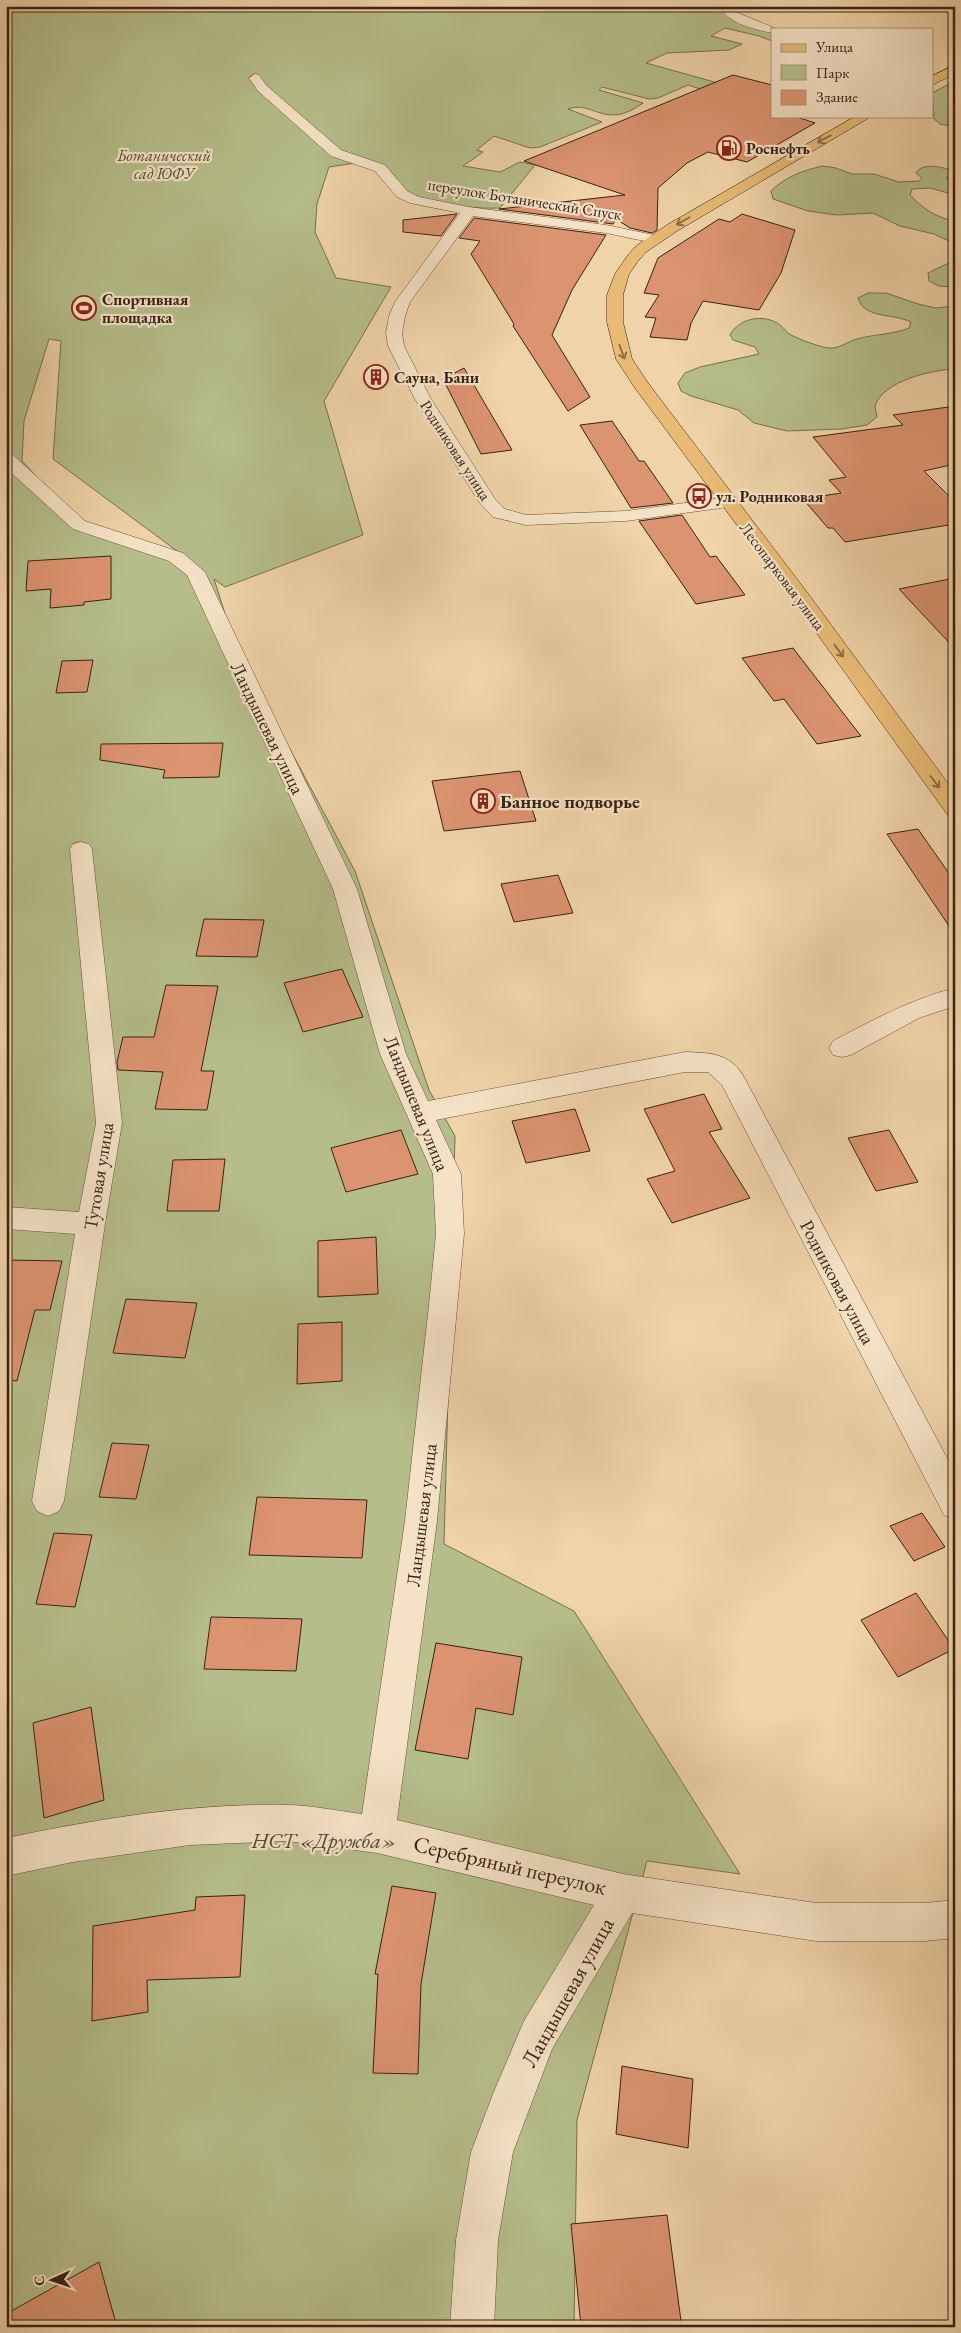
<svg xmlns="http://www.w3.org/2000/svg" width="961" height="2333" font-family="'EB Garamond',serif">
  <style>
    .green { fill: #b5be8b; stroke: #767050; fill-rule: evenodd }
    .building { fill: #dc9470; stroke: #382216 }
    .lines { fill: none; stroke-linecap: round; stroke-linejoin: round }
    .minor-casing { stroke: #664e3a; stroke-width: 1 }
    .major-casing { stroke: #382216; stroke-width: 1 }
    .minor { fill: #f5e2c6; fill-rule: evenodd }
    .major { fill: #e8ba74; fill-rule: evenodd }
    .oneway { stroke: #906e45 }
    .labels { text-anchor: middle; stroke-width: 4.5; stroke-linejoin: round; paint-order: stroke }
    .far-poi-label { font-size: 16px; font-weight: bold; fill: #382216; stroke: #f5e2c6; text-anchor: start }
    .far-park-label { font-size: 16px; font-style: italic; fill: #574933; stroke: #f5e2c6 }
    .far-street-label { font-size: 16px; fill: #382216; stroke: #f5e2c6 }
    .street-label { font-size: 19px; fill: #382216; stroke: #f5e2c6 }
    .poi-label { font-size: 19px; font-weight: bold; fill: #382216; stroke: #f5e2c6; text-anchor: start }
    .near-park-label { font-size: 22px; font-style: italic; fill: #574933; stroke: #f5e2c6 }
    .near-street-label { font-size: 22px; fill: #382216; stroke: #f5e2c6 }
  </style>
  <rect width="100%" height="100%" fill="#f0d3a8"/>
  <filter id="stains"><feTurbulence type="fractalNoise" baseFrequency=".004" numOctaves="4"/><feColorMatrix values="0 0 0 0 .2 0 0 0 0 .09 0 0 0 0 .02 0 0 0 .5 -.17"/></filter>
  <radialGradient id="worn" r=".72"><stop offset=".6" stop-color="#630" stop-opacity="0"/><stop offset="1" stop-color="#630" stop-opacity=".3"/></radialGradient>
  <!-- green -->
  <g class="green">
    <path d="M 6,6 L 722,6 L 744,23 L 772,31 L 772,41 L 759,36 L 725,28 L 711,36 L 742,44 L 729,50 L 667,53 L 646,63 L 761,95 L 728,98 L 688,85 L 658,98 L 649,99 L 602,87 L 599,90 L 643,103 C 605,131 594,100 568,109 L 602,122 L 540,147 L 530,148 L 494,136 L 477,150 L 483,152 L 463,166 L 500,172 L 520,162 L 535,165 L 500,208 C 478,209 427,205 408,194 C 394,185 381,172 369,161 L 329,167 L 317,204 L 315,232 L 336,278 L 391,287 L 324,401 L 363,535 L 225,587 L 214,579 L 236,648 L 355,871 L 429,1090 L 455,1136 L 444,1544 L 574,1611 L 740,1874 L 647,1861 L 577,2120 L 574,2327 L 6,2327 ZM 49,339 L 61,341 L 53,459 L 204,571 L 88,531 L 22,461 L 24,421 Z"/>
    <path d="M 955,81 L 955,127 L 940,124 L 934,119 L 932,93 Z"/>
    <path d="M 823,166 L 836,168 L 852,174 L 874,174 L 899,182 L 919,181 L 922,178 L 916,173 C 923,162 940,167 951,170 L 953,175 L 946,178 L 955,183 L 955,195 L 930,188 L 912,189 L 910,195 C 924,210 935,216 955,222 L 955,244 L 934,234 L 900,226 L 873,213 L 837,215 L 808,211 L 773,199 L 771,191 C 785,177 804,170 823,166 Z"/>
    <path d="M 955,260 L 955,287 L 939,286 L 929,281 L 928,273 Z"/>
    <path d="M 868,293 L 886,293 L 918,304 L 936,308 L 955,306 L 955,369 C 931,370 883,381 875,406 L 877,417 L 867,425 L 842,429 L 787,431 L 754,423 L 738,410 L 691,396 L 681,391 L 678,383 L 685,373 L 700,367 L 759,354 L 755,347 L 733,340 L 730,335 C 739,318 764,313 780,325 C 784,328 787,333 791,335 C 801,340 817,346 828,348 C 840,349 846,342 857,339 C 874,334 892,335 909,328 L 911,322 C 893,313 864,319 858,298 Z"/>
  </g>
  <!-- building -->
  <g class="building">
    <path d="M 733,75 L 772,85 L 772,116 L 794,116 L 815,123 L 747,162 L 708,152 L 687,163 L 658,188 L 657,230 L 652,233 L 630,228 L 616,219 L 613,224 L 499,209 L 625,195 L 524,161 Z"/>
    <path d="M 457,214 L 441,236 L 403,232 L 403,220 Z"/>
    <path d="M 742,214 L 795,230 L 781,273 L 759,310 L 703,301 L 691,323 L 687,340 L 650,337 L 656,318 L 645,317 L 659,295 L 644,293 L 658,258 L 719,219 L 730,222 Z"/>
    <path d="M 474,218 L 606,235 L 572,290 L 552,335 L 590,397 L 568,411 L 513,326 L 514,324 L 471,254 L 480,241 L 459,238 Z"/>
    <path d="M 464,368 L 512,450 L 481,454 L 443,379 Z"/>
    <path d="M 955,406 L 955,464 L 924,471 L 955,502 L 955,524 L 845,542 L 833,528 L 828,528 L 803,499 L 841,493 L 829,480 L 846,477 L 813,437 L 903,425 L 893,415 Z"/>
    <path d="M 612,421 L 639,461 L 644,461 L 673,503 L 631,508 L 580,425 Z"/>
    <path d="M 682,515 L 710,557 L 716,556 L 745,595 L 696,604 L 639,521 Z"/>
    <path d="M 111,556 L 111,599 L 84,602 L 84,605 L 50,608 L 51,589 L 26,591 L 28,561 Z"/>
    <path d="M 955,578 L 955,649 L 899,589 Z"/>
    <path d="M 793,648 L 840,709 L 861,736 L 817,744 L 784,699 L 774,701 L 742,658 Z"/>
    <path d="M 93,660 L 87,692 L 56,693 L 62,661 Z"/>
    <path d="M 223,743 L 219,777 L 163,778 L 165,770 L 100,760 L 101,744 Z"/>
    <path d="M 520,771 L 536,821 L 444,831 L 432,781 Z"/>
    <path d="M 918,829 L 955,882 L 955,935 L 887,834 Z"/>
    <path d="M 558,875 L 573,913 L 514,922 L 501,884 Z"/>
    <path d="M 204,919 L 264,920 L 257,957 L 196,956 Z"/>
    <path d="M 342,969 L 363,1017 L 303,1032 L 284,983 Z"/>
    <path d="M 166,985 L 218,986 L 201,1071 L 214,1071 L 207,1110 L 155,1109 L 163,1072 L 118,1070 L 117,1062 L 123,1037 L 154,1037 Z"/>
    <path d="M 704,1094 L 722,1129 L 709,1132 L 750,1198 L 672,1223 L 647,1179 L 675,1171 L 644,1109 Z"/>
    <path d="M 575,1109 L 590,1151 L 526,1163 L 512,1121 Z"/>
    <path d="M 401,1130 L 418,1174 L 346,1192 L 331,1148 Z"/>
    <path d="M 889,1130 L 918,1182 L 876,1191 L 848,1138 Z"/>
    <path d="M 225,1159 L 219,1211 L 167,1211 L 173,1160 Z"/>
    <path d="M 376,1237 L 378,1294 L 318,1297 L 318,1241 Z"/>
    <path d="M 6,1260 L 62,1261 L 50,1310 L 35,1310 L 17,1381 L 6,1380 Z"/>
    <path d="M 126,1299 L 197,1303 L 185,1358 L 113,1353 Z"/>
    <path d="M 342,1322 L 342,1381 L 297,1384 L 298,1324 Z"/>
    <path d="M 112,1443 L 149,1445 L 136,1499 L 99,1497 Z"/>
    <path d="M 257,1497 L 367,1500 L 362,1558 L 249,1555 Z"/>
    <path d="M 922,1513 L 945,1547 L 914,1561 L 890,1526 Z"/>
    <path d="M 54,1533 L 92,1535 L 75,1607 L 36,1604 Z"/>
    <path d="M 916,1593 L 954,1649 L 898,1677 L 861,1620 Z"/>
    <path d="M 211,1617 L 302,1619 L 296,1671 L 204,1669 Z"/>
    <path d="M 436,1643 L 522,1657 L 513,1715 L 476,1708 L 468,1759 L 415,1750 Z"/>
    <path d="M 91,1707 L 104,1800 L 44,1818 L 33,1723 Z"/>
    <path d="M 392,1886 L 436,1893 L 421,1984 L 418,2074 L 373,2073 L 378,1974 L 375,1974 Z"/>
    <path d="M 245,1895 L 240,1977 L 147,1980 L 148,2012 L 92,2021 L 93,1926 L 195,1910 L 196,1897 Z"/>
    <path d="M 622,2066 L 693,2079 L 688,2148 L 616,2134 Z"/>
    <path d="M 667,2215 L 681,2321 L 624,2327 L 581,2327 L 571,2224 Z"/>
    <path d="M 99,2262 L 117,2327 L 6,2327 L 6,2314 Z"/>
  </g>
  <g class="lines">
    <defs>
      <g id="minor">
        <path d="M 720,6 L 731,6 L 733,11 L 777,29 L 772,29 L 772,33 C 755,29 727,24 720,6 Z"/>
        <path d="M 255,74 L 259,75 L 266,85 L 341,150 L 385,165 L 407,191 L 419,197 L 469,207 L 606,225 L 659,236 L 661,239 L 654,243 L 606,233 L 473,216 L 410,302 L 405,316 L 402,333 L 404,346 L 431,399 L 495,499 L 505,509 L 526,515 L 626,511 L 729,497 L 735,498 L 738,502 L 735,506 L 626,521 L 526,525 L 493,517 L 479,502 L 415,399 L 388,346 L 386,333 L 389,316 L 395,302 L 460,213 L 410,203 L 397,197 L 375,171 L 331,156 L 258,91 L 249,78 Z"/>
        <path d="M 6,453 L 12,454 L 85,521 L 183,553 L 205,572 L 357,889 L 406,1054 L 428,1101 L 685,1052 C 712,1053 731,1053 745,1079 L 955,1473 L 955,1520 L 944,1515 L 722,1085 L 708,1072 L 685,1072 L 436,1120 L 461,1174 L 464,1234 L 437,1521 L 397,1820 L 623,1874 L 816,1903 L 925,1903 L 955,1900 L 955,1938 L 925,1941 L 816,1941 L 632,1913 L 552,2049 L 513,2152 L 498,2240 L 494,2327 L 450,2327 L 456,2240 L 471,2152 L 493,2094 L 524,2021 L 594,1905 L 377,1853 L 287,1841 L 190,1845 L 73,1862 L 6,1876 L 6,1838 C 98,1819 192,1803 286,1805 C 311,1805 337,1811 362,1814 L 405,1521 L 429,1305 L 436,1234 L 433,1174 L 380,1054 L 333,889 L 187,575 L 169,561 L 73,529 L 6,468 Z"/>
        <path d="M 81,842 L 89,844 L 92,849 L 122,1123 L 105,1224 L 64,1501 L 59,1511 L 48,1516 L 37,1511 L 32,1501 L 75,1234 L 6,1229 L 6,1207 L 79,1212 L 96,1123 L 70,849 L 73,844 Z"/>
        <path d="M 955,988 L 955,1006 L 919,1018 L 851,1055 L 842,1057 L 833,1055 L 829,1048 L 833,1041 C 873,1020 911,999 955,988 Z"/>
      </g>
      <g id="major">
        <path d="M 955,65 L 955,74 L 932,85 L 932,76 Z"/>
        <path d="M 856,116 L 872,116 L 677,231 L 646,252 L 638,261 L 629,274 L 623,295 L 623,322 L 632,359 L 648,383 L 809,595 L 955,793 L 955,816 L 947,814 L 795,603 L 635,388 L 616,359 L 607,322 L 607,295 L 615,274 L 628,255 L 636,246 L 667,225 Z"/>
      </g>
    </defs>
    <!-- minor casing -->
    <use href="#minor" class="minor-casing"/>
    <!-- major casing -->
    <use href="#major" class="major-casing"/>
    <!-- minor -->
    <use href="#minor" class="minor"/>
    <!-- major -->
    <use href="#major" class="major"/>
  </g>
  <!-- one-way arrows -->
  <defs><path id="oneway-shaft" d="M-6 0H5M1.5-3L5.5 0L1.5 3" fill="none" stroke-width="1.6" stroke-linecap="round" stroke-linejoin="round" transform="scale(1.25)"/></defs>
  <g class="oneway">
    <use href="#oneway-shaft" transform="translate(824 139) rotate(152)"/>
    <use href="#oneway-shaft" transform="translate(683 221) rotate(150)"/>
    <use href="#oneway-shaft" transform="translate(622 352) rotate(70)"/>
    <use href="#oneway-shaft" transform="translate(839 651) rotate(54)"/>
    <use href="#oneway-shaft" transform="translate(935 782) rotate(53)"/>
  </g>
  <!-- icons -->
  <defs>
    <symbol id="fuel-ring" viewBox="-11 -11 22 22"><circle r="9.5" fill="#f5e2c6" stroke="#8f2418" stroke-width="1.5"/><path d="M-5.5-6h7V0h2V4h1.3V-2.5L3-4.5l.8-.8L6-3V5H2.5V1h-1V6h-7ZM-4.2-4.7v3.2H.2V-4.7Z" fill="#8f2418"/></symbol>
    <symbol id="stadium-ring" viewBox="-11 -11 22 22"><circle r="9.5" fill="#f5e2c6" stroke="#8f2418" stroke-width="1.5"/><path d="M0-5a6.5 5 0 1 0 0 10a6.5 5 0 1 0 0-10ZM-3.5-1.8h7v3.6h-7Z" fill="#8f2418"/></symbol>
    <symbol id="building-ring" viewBox="-11 -11 22 22"><circle r="9.5" fill="#f5e2c6" stroke="#8f2418" stroke-width="1.5"/><path d="M-4-6H4V6H1V3H-1V6H-4ZM-2.5-4.3h1.7v1.8h-1.7ZM.8-4.3h1.7v1.8H.8ZM-2.5-1h1.7V.8h-1.7ZM.8-1h1.7V.8H.8Z" fill="#8f2418"/></symbol>
    <symbol id="bus-ring" viewBox="-11 -11 22 22"><circle r="9.5" fill="#f5e2c6" stroke="#8f2418" stroke-width="1.5"/><path d="M-5-6H5V4H4V6H2V4H-2V6H-4V4H-5ZM-3.5-4V0h7V-4ZM-3.5 1.2v1.5H-2V1.2ZM2 1.2v1.5H3.5V1.2Z" fill="#8f2418"/></symbol>
  </defs>
  <g fill-rule="evenodd">
    <use href="#fuel-ring" x="715" y="134" width="28" height="28"/>
    <use href="#stadium-ring" x="70" y="294" width="28" height="28"/>
    <use href="#building-ring" x="362" y="363" width="28" height="28"/>
    <use href="#bus-ring" x="685" y="482" width="28" height="28"/>
    <use href="#building-ring" x="469" y="787" width="28" height="28"/>
  </g>
  <g class="labels">
    <!-- far-poi labels -->
    <g class="far-poi-label">
      <text x="746" y="154">Роснефть</text>
      <text x="102" y="305">Спортивная<tspan x="102" dy="18">площадка</tspan></text>
      <text x="394" y="383">Сауна, Бани</text>
      <text x="716" y="502">ул. Родниковая</text>
    </g>
    <!-- far-park labels -->
    <g class="far-park-label">
      <text x="164" y="161">Ботанический<tspan x="164" dy="18">сад ЮФУ</tspan></text>
    </g>
    <!-- far-street labels -->
    <g class="far-street-label">
      <text transform="translate(525 199) rotate(9)" y="6">переулок Ботанический Спуск</text>
      <text transform="translate(456 450) rotate(57)" y="6">Родниковая улица</text>
      <text transform="translate(783 576) rotate(53)" y="6">Лесопарковая улица</text>
    </g>
    <!-- street labels -->
    <g class="street-label">
      <text transform="translate(268 728) rotate(64)" y="7">Ландышевая улица</text>
      <text transform="translate(417 1103) rotate(68)" y="7">Ландышевая улица</text>
      <text transform="translate(98 1176) rotate(-81)" y="7">Тутовая улица</text>
      <text transform="translate(838 1282) rotate(62)" y="7">Родниковая улица</text>
      <text transform="translate(421 1515) rotate(-83)" y="7">Ландышевая улица</text>
    </g>
    <!-- poi labels -->
    <g class="poi-label">
      <text x="500" y="808">Банное подворье</text>
    </g>
    <!-- near-park labels -->
    <g class="near-park-label">
      <text x="324" y="1848">НСТ «Дружба»</text>
    </g>
    <!-- near-street labels -->
    <g class="near-street-label">
      <text transform="translate(510 1865) rotate(13)" y="8">Серебряный переулок</text>
      <text transform="translate(567 1992) rotate(-61)" y="8">Ландышевая улица</text>
    </g>
  </g>
  <!-- margin -->
  <rect width="961" height="2333" fill="none" stroke="#f0d3a8" stroke-width="25"/>
  <rect x="8" y="8" width="946" height="2318" fill="none" stroke="#382216" stroke-width="2.5"/>
  <rect x="12" y="12" width="936" height="2308" fill="none" stroke="#382216"/>
  <!-- legend -->
  <rect x="771" y="28" width="162" height="90" fill="#f5e2c6" stroke="#a99580"/>
  <rect x="781" y="44" width="25" height="8" fill="#e8ba74" stroke="#a99580"/>
  <text x="816" y="52" font-size="15" fill="#382216">Улица</text>
  <rect x="781" y="65" width="25" height="15" fill="#b5be8b" stroke="#a99580"/>
  <text x="816" y="78" font-size="15" fill="#382216">Парк</text>
  <rect x="781" y="90" width="25" height="15" fill="#dc9470" stroke="#a99580"/>
  <text x="816" y="102" font-size="15" fill="#382216">Здание</text>
  <!-- north arrow -->
  <g transform="translate(52 2280) rotate(267)" stroke="#f5e2c6" stroke-width="4" paint-order="stroke">
  <path d="M0-4L9 19L0 12L-9 19Z" fill="#382216"/>
  <text y="-8" font-size="14" font-weight="bold" text-anchor="middle" fill="#382216">С</text>
  </g>
  <rect width="100%" height="100%" filter="url(#stains)"/>
  <rect width="100%" height="100%" fill="url(#worn)"/>
</svg>
